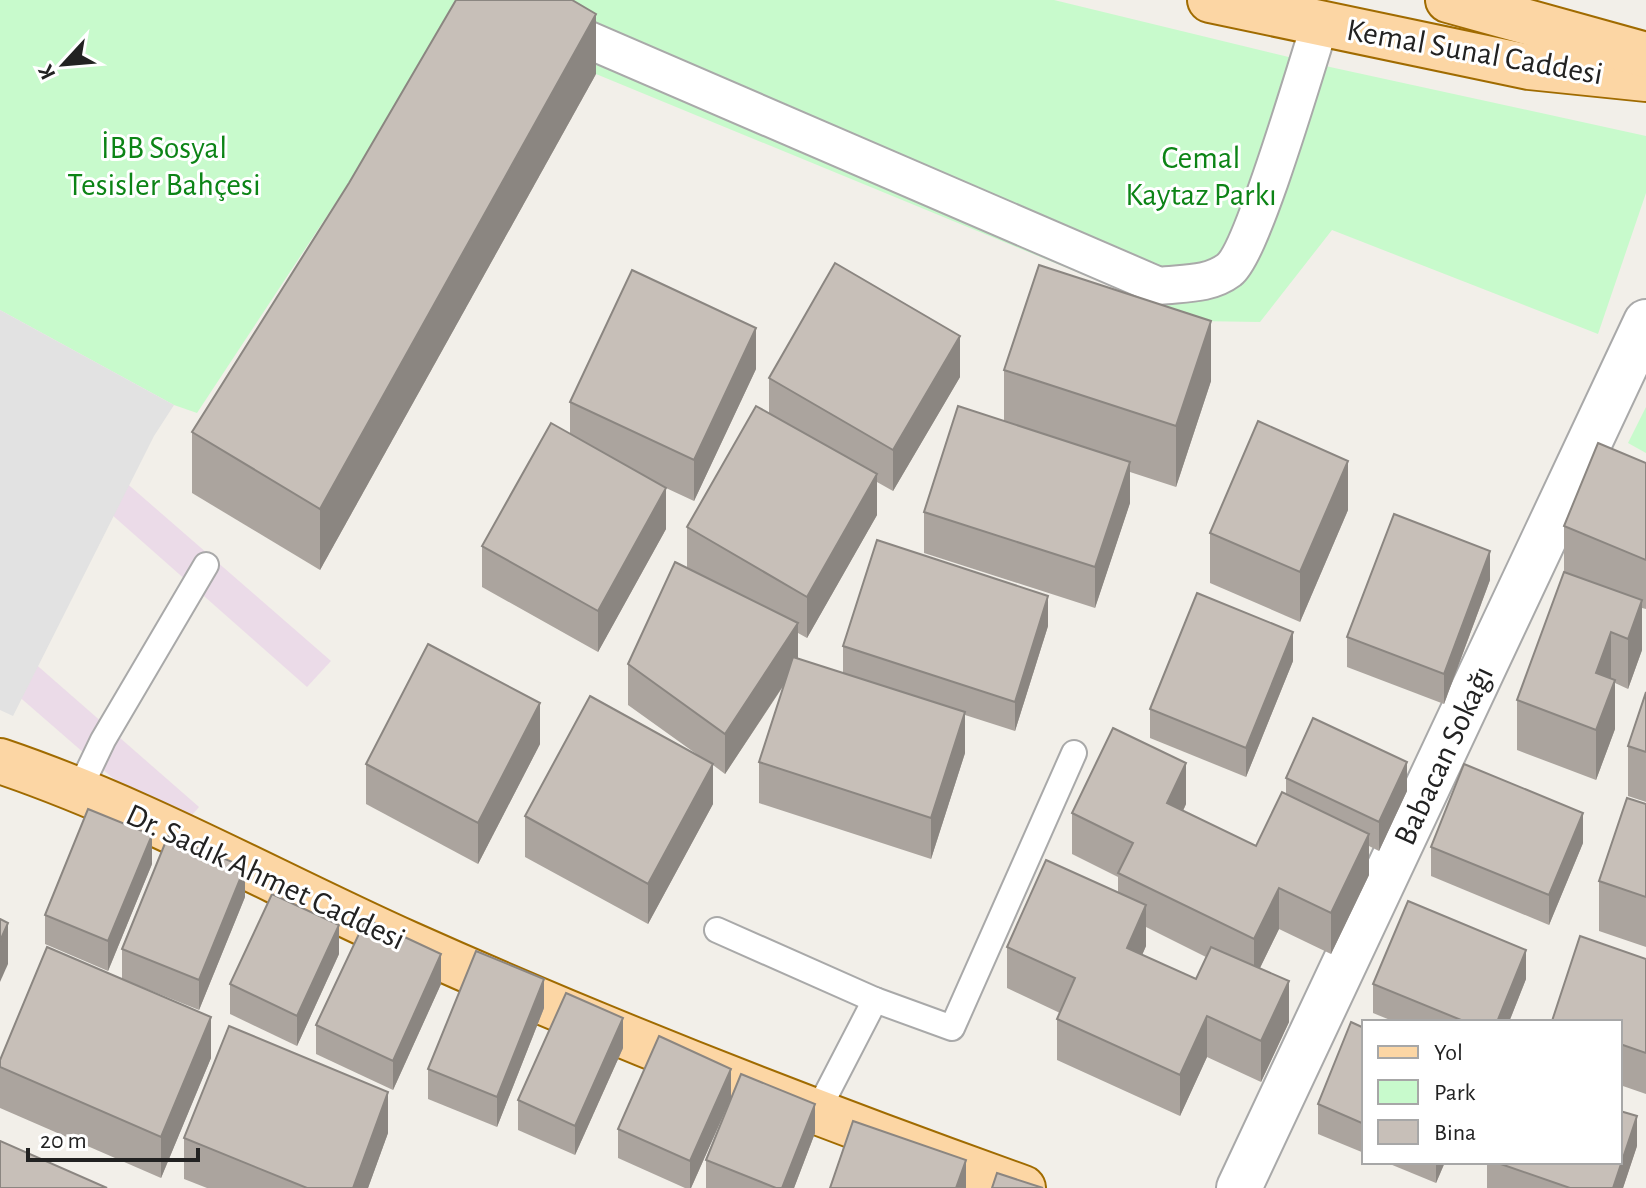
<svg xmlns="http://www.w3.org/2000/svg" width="1646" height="1188" font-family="'Alegreya Sans',sans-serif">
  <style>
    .industrial { fill: #ebdbe8 }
    .park { fill: #c8facc }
    .parking { fill: #e2e2e2 }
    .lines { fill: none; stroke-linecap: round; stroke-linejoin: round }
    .service-casing { stroke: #a9a9a9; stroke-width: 28 }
    .pedestrian-casing { stroke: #a9a9a9; stroke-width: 40 }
    .minor-casing { stroke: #a9a9a9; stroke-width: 48 }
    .primary-casing { stroke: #a06b00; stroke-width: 48 }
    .service { stroke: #fff; stroke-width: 24 }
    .pedestrian { stroke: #fff; stroke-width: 36 }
    .minor { stroke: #fff; stroke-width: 44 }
    .primary { stroke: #fcd6a4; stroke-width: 44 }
    .wall { fill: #aba49e; fill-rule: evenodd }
    .shaded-wall { fill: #8b8681 }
    .building { fill: #c7bfb8; stroke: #8b8681; stroke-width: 2 }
    .labels { text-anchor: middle; stroke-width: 6; stroke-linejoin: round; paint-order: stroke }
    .street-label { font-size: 32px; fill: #222; stroke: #fff }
    .park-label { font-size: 32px; fill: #0c8416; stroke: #fff }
  </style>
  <rect width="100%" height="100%" fill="#f2efe9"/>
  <!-- industrial -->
  <g class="industrial">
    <path d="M 0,373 L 331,661 L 307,687 L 94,499 Z"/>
    <path d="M 0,633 L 199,807 L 176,833 L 0,680 Z"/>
  </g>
  <!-- park -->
  <g class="park">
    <path d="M 0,0 L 1054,0 L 1330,67 L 1646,136 L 1646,193 L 1598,334 L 1332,230 L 1260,322 L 1196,321 L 596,74 L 462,11 L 197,413 L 174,405 L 0,310 Z"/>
    <path d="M 1646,407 L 1646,453 L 1628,443 Z"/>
  </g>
  <!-- parking -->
  <path class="parking" d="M 0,310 L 174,405 L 154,436 L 13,716 L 0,710 Z"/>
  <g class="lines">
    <defs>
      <g id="service">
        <path d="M 80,788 L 103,740 L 206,565"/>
        <path d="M 717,930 L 875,1000 L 952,1028 L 1074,753"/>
        <path d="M 816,1114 L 875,1000"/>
      </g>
      <path id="pedestrian" d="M 496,0 L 1159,286 C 1184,283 1209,285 1229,270 C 1253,251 1307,64 1320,24"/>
      <path id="minor" d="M 1239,1188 L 1646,322"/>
      <g id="primary">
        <path d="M 1210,0 L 1529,67 L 1646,79"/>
        <path d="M 1448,0 L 1646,55"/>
        <path d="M 0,761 C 142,809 273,883 409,944 C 610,1034 816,1114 1023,1188"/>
      </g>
    </defs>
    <!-- service casing -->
    <use href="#service" class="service-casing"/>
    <!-- pedestrian casing -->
    <use href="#pedestrian" class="pedestrian-casing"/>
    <!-- minor casing -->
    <use href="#minor" class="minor-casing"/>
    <!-- primary casing -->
    <use href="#primary" class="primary-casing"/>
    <!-- service -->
    <use href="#service" class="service"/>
    <!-- pedestrian -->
    <use href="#pedestrian" class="pedestrian"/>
    <!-- minor -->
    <use href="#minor" class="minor"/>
    <!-- primary -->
    <use href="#primary" class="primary"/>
  </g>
  <!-- wall -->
  <g class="wall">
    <path d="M 596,74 L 320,570 L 192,493 L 192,432 Z"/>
    <path d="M 756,369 L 694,501 L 666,488 L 666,529 L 598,652 L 482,587 L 482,546 L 570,434 L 570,402 Z"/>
    <path d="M 1004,370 L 1211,381 L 1176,487 L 1130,472 L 1130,503 L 1095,608 L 924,553 L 924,512 L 1004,421 Z"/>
    <path d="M 960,377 L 893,491 L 877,482 L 877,515 L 807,638 L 798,633 L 798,659 L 843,673 L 843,646 L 1048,626 L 1015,731 L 965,715 L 965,753 L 931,859 L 759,803 L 759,762 L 784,685 L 725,774 L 713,765 L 713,804 L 648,924 L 525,857 L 525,816 L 702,758 L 628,705 L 628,664 L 687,568 L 687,527 L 769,413 L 769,378 Z"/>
    <path d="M 1646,463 L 1646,609 L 1642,608 L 1642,650 L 1628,689 L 1615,683 L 1615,729 L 1596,780 L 1517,750 L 1517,700 L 1564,572 L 1564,526 Z"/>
    <path d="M 1348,510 L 1300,622 L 1210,583 L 1210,533 Z"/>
    <path d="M 1490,580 L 1444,704 L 1347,667 L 1347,637 Z"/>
    <path d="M 1293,661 L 1246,777 L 1150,738 L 1150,709 Z"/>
    <path d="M 1646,692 L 1646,802 L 1628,796 L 1628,746 Z"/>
    <path d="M 540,744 L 478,864 L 366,804 L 366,764 Z"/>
    <path d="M 1286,778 L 1407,791 L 1379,851 L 1369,846 L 1369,875 L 1331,954 L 1279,929 L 1260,968 L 1289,1022 L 1261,1082 L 1207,1057 L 1180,1116 L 1057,1060 L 1057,1019 L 1060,1013 L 1007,988 L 1007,947 L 1118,893 L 1118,877 L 1072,854 L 1072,813 L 1186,804 L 1183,811 L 1256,846 L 1286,793 ZM 1146,927 L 1206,957 L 1196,979 L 1142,955 L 1146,946 Z"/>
    <path d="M 1646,804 L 1646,947 L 1599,931 L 1599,881 Z"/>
    <path d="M 1583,843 L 1549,925 L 1431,876 L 1431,847 Z"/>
    <path d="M 152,864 L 108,971 L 45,944 L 45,915 Z"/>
    <path d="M 245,897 L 199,1010 L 122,979 L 122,949 Z"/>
    <path d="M 1580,936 L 1646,959 L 1646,1094 L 1620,1085 L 1620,1022 L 1552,1022 Z"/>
    <path d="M 339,954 L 297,1046 L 230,1014 L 230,984 Z"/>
    <path d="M 1526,979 L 1509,1022 L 1395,1022 L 1373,1013 L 1373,984 Z"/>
    <path d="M 441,984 L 393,1090 L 316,1054 L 316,1025 Z"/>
    <path d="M 544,1008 L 497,1127 L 428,1099 L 428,1069 Z"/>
    <path d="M 1364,1028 L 1364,1153 L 1318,1134 L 1318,1104 Z"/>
    <path d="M 623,1048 L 575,1155 L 518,1130 L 518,1100 Z"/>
    <path d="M 211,1058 L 161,1178 L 0,1108 L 0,1060 Z"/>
    <path d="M 731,1098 L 815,1133 L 794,1188 L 706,1188 L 706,1160 L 729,1103 L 691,1188 L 685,1188 L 618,1158 L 618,1129 Z"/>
    <path d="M 388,1133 L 368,1188 L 207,1188 L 184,1179 L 184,1138 Z"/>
    <path d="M 1637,1146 L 1623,1188 L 1487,1188 L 1487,1162 L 1620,1162 Z"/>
    <path d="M 1385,1162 L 1445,1162 L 1436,1183 Z"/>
  </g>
  <!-- shaded-wall -->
  <g class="shaded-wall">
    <path d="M 596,14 L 596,74 L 320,570 L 320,509 Z"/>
    <path d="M 1211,321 L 1211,381 L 1176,487 L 1176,426 Z"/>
    <path d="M 756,328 L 756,369 L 694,501 L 694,460 Z"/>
    <path d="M 960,336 L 960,377 L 893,491 L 893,450 Z"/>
    <path d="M 1348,461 L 1348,510 L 1300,622 L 1300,572 Z"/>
    <path d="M 1130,462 L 1130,503 L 1095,608 L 1095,567 Z"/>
    <path d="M 877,474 L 877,515 L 807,638 L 807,597 Z"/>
    <path d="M 666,488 L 666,529 L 598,652 L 598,611 Z"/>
    <path d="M 1490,551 L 1490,580 L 1444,704 L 1444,674 Z"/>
    <path d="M 1048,596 L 1048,626 L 1015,731 L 1015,702 Z"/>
    <path d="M 1642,600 L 1642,650 L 1628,689 L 1628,639 Z"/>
    <path d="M 798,623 L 798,663 L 725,774 L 725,734 Z"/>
    <path d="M 1293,632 L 1293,661 L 1246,777 L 1246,748 Z"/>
    <path d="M 1611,632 L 1611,682 L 1596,673 Z"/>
    <path d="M 1615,680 L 1615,729 L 1596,780 L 1596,730 Z"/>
    <path d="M 540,703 L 540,744 L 478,864 L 478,823 Z"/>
    <path d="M 965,712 L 965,753 L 931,859 L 931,818 Z"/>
    <path d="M 1407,762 L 1407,791 L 1379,851 L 1379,822 Z"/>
    <path d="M 1186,763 L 1186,804 L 1167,844 L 1167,803 Z"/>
    <path d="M 713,764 L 713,804 L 648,924 L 648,884 Z"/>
    <path d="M 1583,813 L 1583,843 L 1549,925 L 1549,895 Z"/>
    <path d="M 1369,834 L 1369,875 L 1331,954 L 1331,913 Z"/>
    <path d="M 152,835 L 152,864 L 108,971 L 108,941 Z"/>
    <path d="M 245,867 L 245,897 L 199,1010 L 199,980 Z"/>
    <path d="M 1279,888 L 1279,929 L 1254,980 L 1254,939 Z"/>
    <path d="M 1146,905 L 1146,946 L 1127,989 L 1127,948 Z"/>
    <path d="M 8,923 L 8,964 L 0,982 L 0,941 Z"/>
    <path d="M 339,925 L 339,954 L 297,1046 L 297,1016 Z"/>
    <path d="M 1526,950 L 1526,979 L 1509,1022 L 1497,1022 Z"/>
    <path d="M 441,954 L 441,984 L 393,1090 L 393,1061 Z"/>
    <path d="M 544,979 L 544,1008 L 497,1127 L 497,1097 Z"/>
    <path d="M 1289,981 L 1289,1022 L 1261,1082 L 1261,1041 Z"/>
    <path d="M 1207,1016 L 1207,1057 L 1180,1116 L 1180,1075 Z"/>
    <path d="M 211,1017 L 211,1058 L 161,1178 L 161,1137 Z"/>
    <path d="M 623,1018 L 623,1048 L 575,1155 L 575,1126 Z"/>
    <path d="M 731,1069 L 731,1098 L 691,1188 L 690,1188 L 690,1161 Z"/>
    <path d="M 388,1092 L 388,1133 L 368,1188 L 353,1188 Z"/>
    <path d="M 815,1104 L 815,1133 L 794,1188 L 782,1188 Z"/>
    <path d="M 1637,1116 L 1637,1146 L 1623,1188 L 1613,1188 Z"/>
    <path d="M 966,1160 L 966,1188 L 956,1188 Z"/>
    <path d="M 1436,1162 L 1445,1162 L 1436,1183 Z"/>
  </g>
  <!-- building -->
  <g class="building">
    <path d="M 456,0 L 572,0 L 596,14 L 320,509 L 192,432 L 349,183 Z"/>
    <path d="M 835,263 L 960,336 L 893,450 L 769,378 Z"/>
    <path d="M 1039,265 L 1211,321 L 1176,426 L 1004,370 Z"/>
    <path d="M 632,270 L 756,328 L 694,460 L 570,402 Z"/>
    <path d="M 756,406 L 877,474 L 807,597 L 687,527 Z"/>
    <path d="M 958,406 L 1130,462 L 1095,567 L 924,512 Z"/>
    <path d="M 1258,421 L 1348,461 L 1300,572 L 1210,533 Z"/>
    <path d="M 551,423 L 666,488 L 598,611 L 482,546 Z"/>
    <path d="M 1598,443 L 1646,463 L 1646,560 L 1564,526 Z"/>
    <path d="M 1394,514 L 1490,551 L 1444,674 L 1347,637 Z"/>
    <path d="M 877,540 L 1048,596 L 1015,702 L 843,646 Z"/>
    <path d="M 675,562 L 798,623 L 725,734 L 628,664 Z"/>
    <path d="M 1564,572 L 1642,600 L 1628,639 L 1611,632 L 1596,673 L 1615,680 L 1596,730 L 1517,700 Z"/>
    <path d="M 1197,593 L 1293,632 L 1246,748 L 1150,709 Z"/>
    <path d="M 428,644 L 540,703 L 478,823 L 366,764 Z"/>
    <path d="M 793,657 L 965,712 L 931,818 L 759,762 Z"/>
    <path d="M 1646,692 L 1646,752 L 1628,746 Z"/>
    <path d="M 590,696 L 713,764 L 648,884 L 525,816 Z"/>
    <path d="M 1313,718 L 1407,762 L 1379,822 L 1286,778 Z"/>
    <path d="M 1113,728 L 1186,763 L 1167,803 L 1256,846 L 1282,792 L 1369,834 L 1331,913 L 1279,888 L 1254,939 L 1118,873 L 1133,843 L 1072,813 Z"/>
    <path d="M 1464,764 L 1583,813 L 1549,895 L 1431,847 Z"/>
    <path d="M 1627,798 L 1646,804 L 1646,897 L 1599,881 Z"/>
    <path d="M 88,809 L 152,835 L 108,941 L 45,915 Z"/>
    <path d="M 168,836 L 245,867 L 199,980 L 122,949 Z"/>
    <path d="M 1046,860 L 1146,905 L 1127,948 L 1196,979 L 1211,947 L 1289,981 L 1261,1041 L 1207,1016 L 1180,1075 L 1057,1019 L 1075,978 L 1007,947 Z"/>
    <path d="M 272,894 L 339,925 L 297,1016 L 230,984 Z"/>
    <path d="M 1408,901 L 1526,950 L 1497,1022 L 1466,1022 L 1373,984 Z"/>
    <path d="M 0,919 L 8,923 L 0,941 Z"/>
    <path d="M 366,919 L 441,954 L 393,1061 L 316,1025 Z"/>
    <path d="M 1580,936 L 1646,959 L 1646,1053 L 1620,1044 L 1620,1022 L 1556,1022 L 1552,1021 Z"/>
    <path d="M 47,947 L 211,1017 L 161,1137 L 0,1067 L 0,1060 Z"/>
    <path d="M 476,951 L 544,979 L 497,1097 L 428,1069 Z"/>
    <path d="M 566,993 L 623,1018 L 575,1126 L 518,1100 Z"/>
    <path d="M 1351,1022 L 1364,1028 L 1364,1124 L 1318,1104 Z"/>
    <path d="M 229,1026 L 388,1092 L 353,1188 L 307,1188 L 184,1138 Z"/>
    <path d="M 659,1036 L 731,1069 L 690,1161 L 618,1129 Z"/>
    <path d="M 741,1074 L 815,1104 L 782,1188 L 776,1188 L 706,1160 Z"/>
    <path d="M 1620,1111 L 1637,1116 L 1613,1188 L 1570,1188 L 1495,1162 L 1620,1162 Z"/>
    <path d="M 853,1121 L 966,1160 L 956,1188 L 830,1188 Z"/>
    <path d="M 0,1141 L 107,1188 L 0,1188 Z"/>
    <path d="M 997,1173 L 1043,1188 L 992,1188 Z"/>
  </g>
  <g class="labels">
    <!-- street labels -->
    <g class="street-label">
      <text transform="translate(1475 51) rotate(10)" y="11">Kemal Sunal Caddesi</text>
      <text transform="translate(1443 755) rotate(-65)" y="11">Babacan Sokağı</text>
      <text transform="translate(266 876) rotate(25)" y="11">Dr. Sadık Ahmet Caddesi</text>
    </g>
    <!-- park labels -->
    <g class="park-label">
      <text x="164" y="158">İBB Sosyal<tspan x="164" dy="37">Tesisler Bahçesi</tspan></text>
      <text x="1201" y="168">Cemal<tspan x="1201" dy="37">Kaytaz Parkı</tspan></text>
    </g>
  </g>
  <!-- legend -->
  <rect x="1362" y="1020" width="260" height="144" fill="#ffffff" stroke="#a7a7a7" stroke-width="2"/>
  <rect x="1378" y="1046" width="40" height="12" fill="#fcd6a4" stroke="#a7a7a7" stroke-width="2"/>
  <text x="1434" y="1060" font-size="24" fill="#222222">Yol</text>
  <rect x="1378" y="1080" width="40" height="24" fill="#c8facc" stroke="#a7a7a7" stroke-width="2"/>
  <text x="1434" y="1100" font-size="24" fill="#222222">Park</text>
  <rect x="1378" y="1120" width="40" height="24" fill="#c7bfb8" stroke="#a7a7a7" stroke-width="2"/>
  <text x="1434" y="1140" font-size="24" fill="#222222">Bina</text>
  <!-- north arrow -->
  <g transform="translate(64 64) rotate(244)" stroke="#ffffff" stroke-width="6" paint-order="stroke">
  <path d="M0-6L14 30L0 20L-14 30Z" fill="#222222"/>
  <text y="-12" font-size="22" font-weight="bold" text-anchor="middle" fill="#222222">K</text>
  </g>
  <!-- scale -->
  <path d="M28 1148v12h170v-12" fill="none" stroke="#222222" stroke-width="4"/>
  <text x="40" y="1148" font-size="24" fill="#222222" stroke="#ffffff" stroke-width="6" paint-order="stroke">20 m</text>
</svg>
